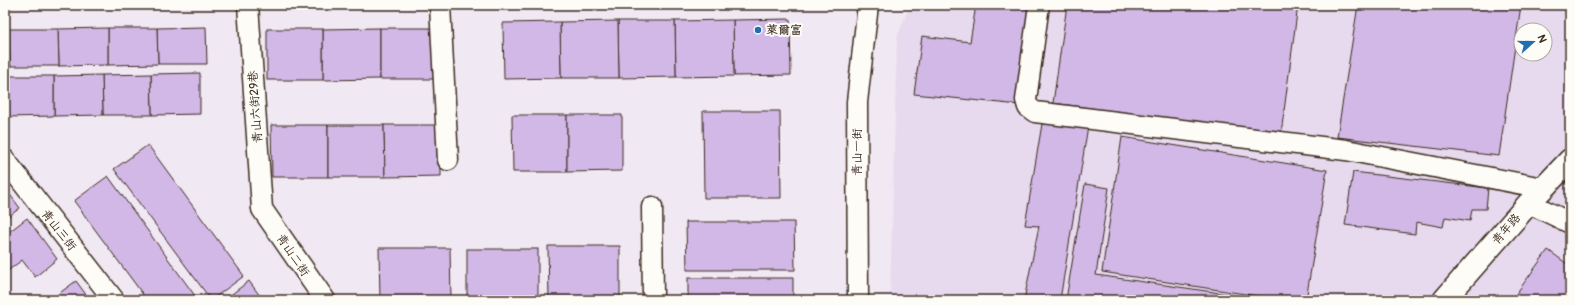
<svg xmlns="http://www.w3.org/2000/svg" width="1575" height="305" font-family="Pangolin,'LXGW WenKai TC',sans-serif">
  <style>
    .built { fill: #e7daee; fill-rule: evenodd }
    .building { fill: #d2b8e6; stroke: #3b2a1e }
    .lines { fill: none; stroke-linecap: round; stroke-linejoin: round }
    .minor-casing { stroke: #3b2a1e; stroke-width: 23 }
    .tertiary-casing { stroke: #3b2a1e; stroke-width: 25 }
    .minor { stroke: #fdfcf7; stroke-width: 20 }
    .tertiary { stroke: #fdfcf7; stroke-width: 22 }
    .poi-dot { fill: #1f6fb2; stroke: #fdfcf7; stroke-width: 1.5 }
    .labels { text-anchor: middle; stroke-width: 4; stroke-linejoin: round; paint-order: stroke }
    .poi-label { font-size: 12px; font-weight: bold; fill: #3b2a1e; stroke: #fdfcf7; text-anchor: start }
    .street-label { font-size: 12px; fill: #3b2a1e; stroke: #fdfcf7 }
  </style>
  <rect width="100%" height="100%" fill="#f0e8f2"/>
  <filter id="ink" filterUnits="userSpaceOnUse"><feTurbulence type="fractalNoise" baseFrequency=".025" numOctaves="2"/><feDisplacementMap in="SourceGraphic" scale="8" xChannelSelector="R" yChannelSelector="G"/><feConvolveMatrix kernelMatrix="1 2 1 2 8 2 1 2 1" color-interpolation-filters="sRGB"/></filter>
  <g filter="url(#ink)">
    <!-- built -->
    <path class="built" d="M 910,5 L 1570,5 L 1570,300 L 890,300 L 897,37 ZM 1521,30 L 1545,30 L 1545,54 L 1521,54 Z"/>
    <!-- building -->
    <g class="building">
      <path d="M 976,5 L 1033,5 L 1019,105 L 914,94 L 922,36 L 970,42 Z"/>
      <path d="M 1067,5 L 1298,5 L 1281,134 L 1053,103 Z"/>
      <path d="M 1358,5 L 1521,5 L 1499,156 L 1337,137 Z"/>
      <path d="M 790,19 L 791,75 L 734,76 L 733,20 Z"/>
      <path d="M 733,20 L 734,76 L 676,77 L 675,21 Z"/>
      <path d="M 618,21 L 675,21 L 676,77 L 619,78 Z"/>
      <path d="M 618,21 L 619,78 L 561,78 L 560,22 Z"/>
      <path d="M 560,22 L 561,78 L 504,79 L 503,23 Z"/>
      <path d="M 206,27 L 207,64 L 158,64 L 157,28 Z"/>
      <path d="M 108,28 L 157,28 L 158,64 L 108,65 Z"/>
      <path d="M 108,28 L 108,65 L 59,66 L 58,29 Z"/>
      <path d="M 380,28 L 380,79 L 323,80 L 323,29 Z"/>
      <rect x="380" y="28" width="56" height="51"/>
      <path d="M 9,29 L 58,29 L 59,66 L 10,66 Z"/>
      <rect x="267" y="29" width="56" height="51"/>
      <path d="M 200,73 L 200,114 L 152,115 L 151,74 Z"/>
      <path d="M 151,74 L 152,115 L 103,115 L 102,75 Z"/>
      <path d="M 102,75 L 103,115 L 54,116 L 54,76 Z"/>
      <path d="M 5,76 L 54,76 L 54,116 L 6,117 Z"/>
      <path d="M 703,111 L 780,111 L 781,198 L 704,198 Z"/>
      <path d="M 512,115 L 567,115 L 567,172 L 513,172 Z"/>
      <path d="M 567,115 L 622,115 L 622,171 L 567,172 Z"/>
      <path d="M 1043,118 L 1088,126 L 1060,300 L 1024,300 L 1039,226 L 1025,225 Z"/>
      <path d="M 271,125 L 328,125 L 328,177 L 272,177 Z"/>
      <path d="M 328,125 L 384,125 L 385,177 L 328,177 Z"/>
      <path d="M 384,125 L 441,125 L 441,176 L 385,177 Z"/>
      <path d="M 1122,137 L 1327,170 L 1306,300 L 1284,300 L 1102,272 Z"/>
      <path d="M 148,145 L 244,276 L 211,300 L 114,169 Z"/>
      <path d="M 1353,172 L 1488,188 L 1486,209 L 1472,209 L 1470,221 L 1445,217 L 1443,227 L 1416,222 L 1415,234 L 1345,225 Z"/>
      <path d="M 108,176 L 198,300 L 147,300 L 74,201 Z"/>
      <path d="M 1085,184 L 1109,188 L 1096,275 L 1234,295 L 1234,300 L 1066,300 Z"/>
      <path d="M 5,188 L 20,208 L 5,219 Z"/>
      <path d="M 27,218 L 57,259 L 35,277 L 22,260 L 5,273 L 5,235 Z"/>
      <path d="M 686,222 L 794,222 L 795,270 L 687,270 Z"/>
      <path d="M 548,246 L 620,246 L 620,300 L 549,300 Z"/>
      <path d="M 379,248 L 450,248 L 451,300 L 380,300 Z"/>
      <rect x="467" y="249" width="71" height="51"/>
      <path d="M 1548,250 L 1570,266 L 1570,300 L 1523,300 L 1516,294 Z"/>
      <rect x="688" y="278" width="105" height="22"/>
      <path d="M 76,281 L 90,300 L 50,300 Z"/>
      <path d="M 249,281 L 263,300 L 224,300 Z"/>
    </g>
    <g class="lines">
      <defs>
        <g id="minor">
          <path d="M 248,5 L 262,209 L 325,300"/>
          <path d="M 440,5 L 448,160"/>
          <path d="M 1039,5 L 1026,100 L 1028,107 L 1035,112 L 1346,150 L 1543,188"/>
          <path d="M 5,160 L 114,300"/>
          <path d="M 1529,203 L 1570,223"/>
          <path d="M 652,207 L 653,300"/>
          <path d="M 858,300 L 857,102 L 868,5"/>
        </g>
        <path id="tertiary" d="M 1444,300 L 1529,203 L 1570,160"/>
      </defs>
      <!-- minor casing -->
      <use href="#minor" class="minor-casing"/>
      <!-- tertiary casing -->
      <use href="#tertiary" class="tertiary-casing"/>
      <!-- minor -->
      <use href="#minor" class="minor"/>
      <!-- tertiary -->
      <use href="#tertiary" class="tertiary"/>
    </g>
  </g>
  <!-- markers -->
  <circle class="poi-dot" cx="758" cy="30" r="4"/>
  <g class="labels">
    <!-- poi labels -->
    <g class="poi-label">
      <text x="766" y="34">萊爾富</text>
    </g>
    <!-- street labels -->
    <g class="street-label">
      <text transform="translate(255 107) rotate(-94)" y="4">青山六街29巷</text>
      <text transform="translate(857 152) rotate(-90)" y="4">青山一街</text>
      <text transform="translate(1506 229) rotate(-49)" y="4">青年路</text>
      <text transform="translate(59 230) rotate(52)" y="4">青山三街</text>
      <text transform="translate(293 255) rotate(56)" y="4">青山二街</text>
    </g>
  </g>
  <!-- margin -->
  <rect width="1575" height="305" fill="none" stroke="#fdfcf7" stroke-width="20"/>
  <rect x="10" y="10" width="1555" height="285" fill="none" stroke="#3b2a1e" stroke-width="1.5" filter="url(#ink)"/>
  <!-- north arrow -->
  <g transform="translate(1533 42) rotate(69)"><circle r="19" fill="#fdfcf7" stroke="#afa8a0"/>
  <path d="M0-3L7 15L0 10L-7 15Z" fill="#1f6fb2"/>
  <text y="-6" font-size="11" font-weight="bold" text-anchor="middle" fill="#3b2a1e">N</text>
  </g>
</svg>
